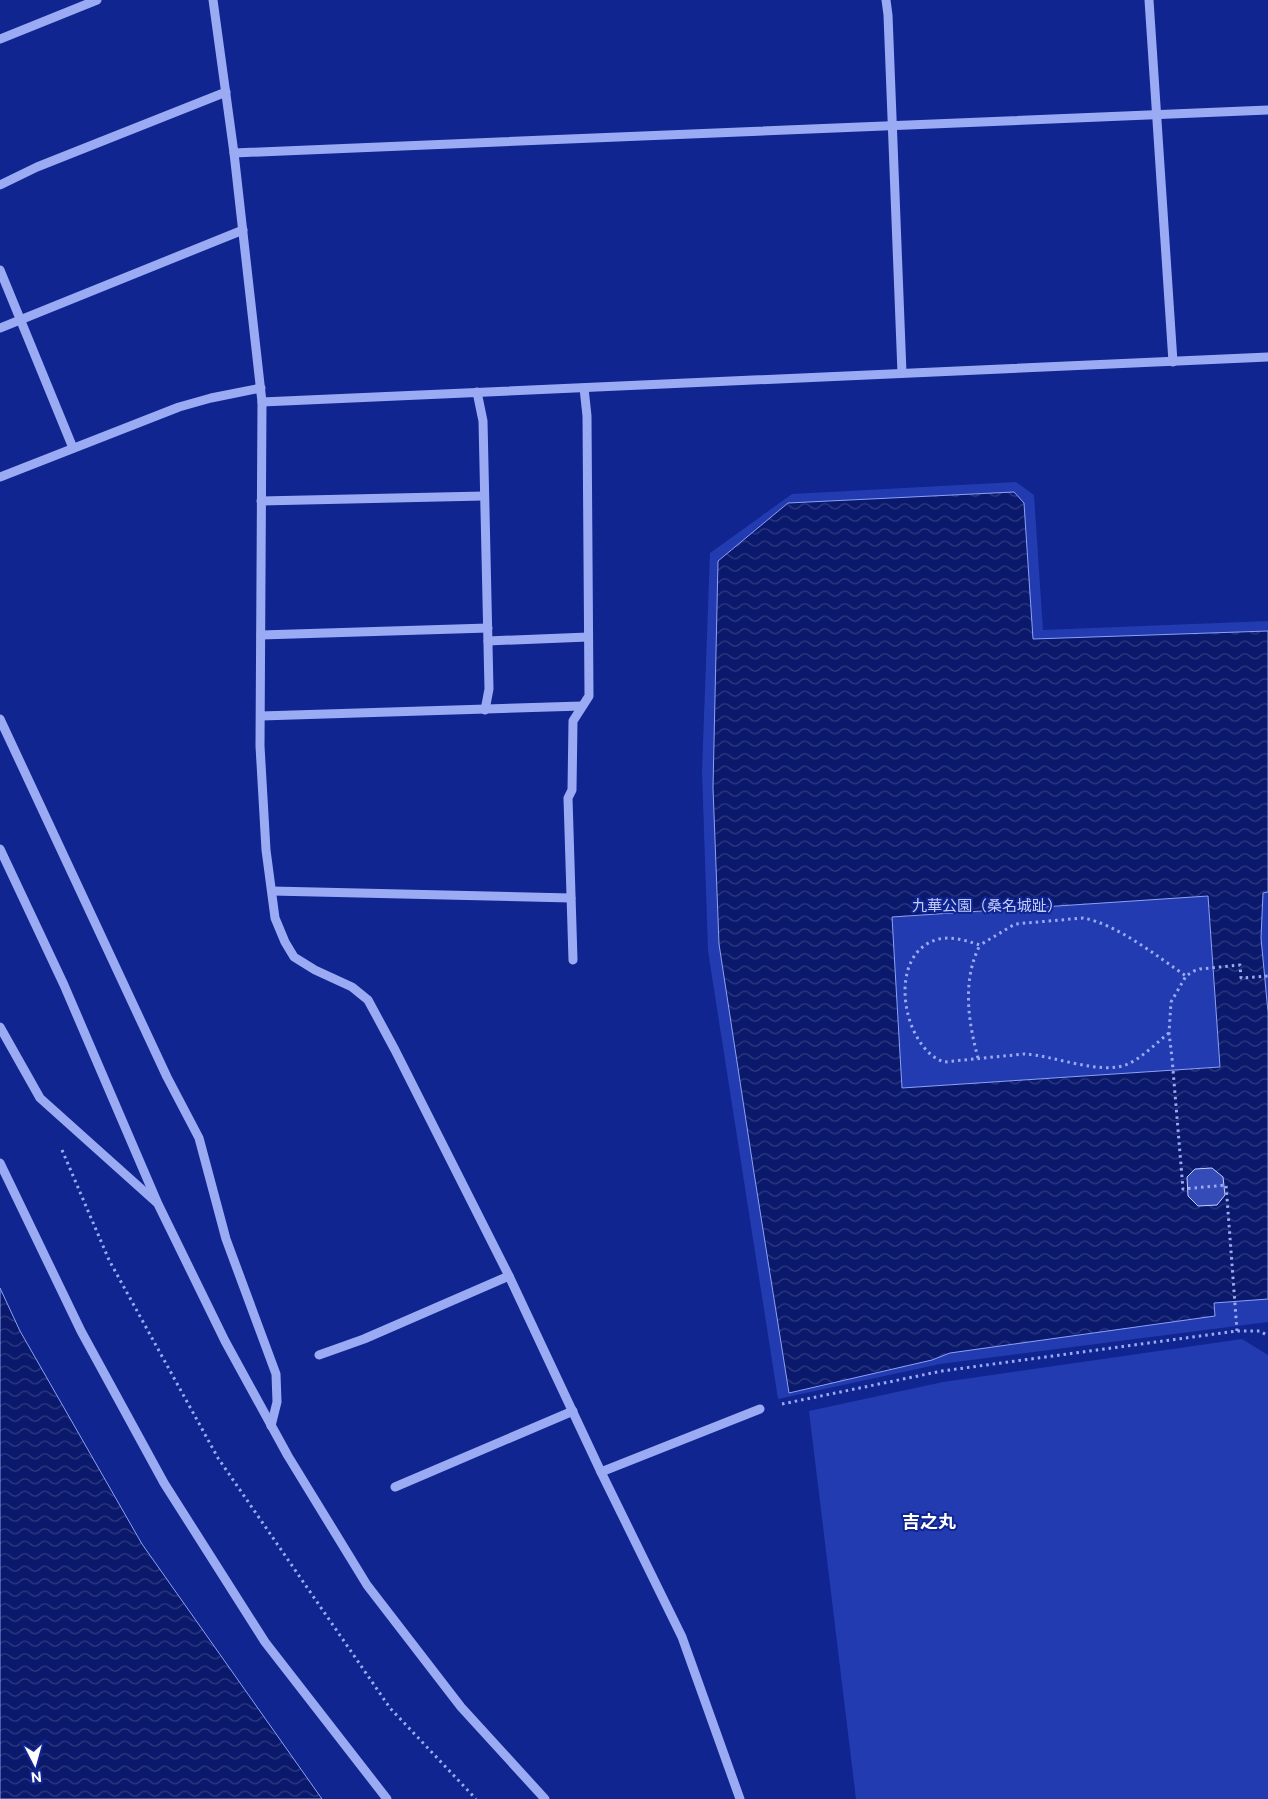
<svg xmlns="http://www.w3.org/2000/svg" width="1268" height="1799" font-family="'Public Sans','Noto Sans JP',sans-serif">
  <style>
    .green { fill: #223bb0 }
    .water { fill: url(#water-waves); stroke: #8da1f6; fill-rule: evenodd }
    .building { fill: #344bb8; stroke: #c3cdfd }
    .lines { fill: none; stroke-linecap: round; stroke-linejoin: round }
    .path { stroke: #9babf3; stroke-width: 3; stroke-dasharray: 2.5 4; stroke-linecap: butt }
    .minor { stroke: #9babf3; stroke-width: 9 }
    .labels { text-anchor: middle; stroke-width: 4; stroke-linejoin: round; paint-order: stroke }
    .park-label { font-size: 15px; fill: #c3cdfd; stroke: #102590 }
    .quarter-label { font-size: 18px; font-weight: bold; fill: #fff; stroke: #102590 }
  </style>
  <defs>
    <pattern id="water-waves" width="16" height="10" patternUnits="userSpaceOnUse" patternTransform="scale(1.25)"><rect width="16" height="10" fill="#0a196c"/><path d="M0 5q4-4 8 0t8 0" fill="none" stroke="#2f3c82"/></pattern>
  </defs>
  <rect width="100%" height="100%" fill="#102590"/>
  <!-- green -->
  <g class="green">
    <path d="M 1016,482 L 1034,495 L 1043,630 L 1268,621 L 1268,1322 L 940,1364 L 778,1399 L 708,951 L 702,771 L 710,553 L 792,494 Z"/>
    <path d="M 1242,1339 L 1268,1355 L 1268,1799 L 856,1799 L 809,1411 L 943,1382 Z"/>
  </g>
  <!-- water -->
  <g class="water">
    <path d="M 1014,492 L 1024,503 L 1033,639 L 1268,631 L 1268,892 L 1263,893 L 1261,938 L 1268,1012 L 1268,1299 L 1214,1303 L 1215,1316 L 950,1353 L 932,1360 L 789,1393 L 754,1173 L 719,944 L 713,788 L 718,561 L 788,503 ZM 1208,896 L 1220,1067 L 902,1088 L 892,917 Z"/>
    <path d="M 0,1288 L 20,1331 L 142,1544 L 322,1799 L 0,1799 Z"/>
  </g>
  <!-- building -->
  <path class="building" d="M 1212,1168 L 1223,1177 L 1225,1195 L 1217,1205 L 1198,1206 L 1188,1196 L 1187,1177 L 1195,1169 Z"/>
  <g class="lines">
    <!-- path -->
    <g class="path">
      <path d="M 1169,1033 C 1156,1043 1143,1057 1128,1064 C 1101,1076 1053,1055 1024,1054 L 944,1062 C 902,1048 885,952 939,939 C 953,936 967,941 980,945 L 1015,924 L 1083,918 C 1117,924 1158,957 1186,976"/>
      <path d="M 978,1058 C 968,1021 962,980 980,945"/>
      <path d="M 62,1150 L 109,1260 L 218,1458 L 390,1708 L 476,1799"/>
      <path d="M 1237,1331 L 1226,1185 L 1183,1189 L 1172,1058 L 1169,1033 L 1171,1002 L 1186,976 L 1194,971 L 1200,969 L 1240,965 L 1241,978 L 1268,976"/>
      <path d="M 782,1404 L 942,1371 L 1237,1331 L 1260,1331 L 1268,1336"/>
    </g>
    <!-- minor -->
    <g class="minor">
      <path d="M 213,0 L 234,153 L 262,402 L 260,746 L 266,850 L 275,918 L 285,942 L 294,957 L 315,970 L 352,987 L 368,1000 L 395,1050 L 509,1276 L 601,1472 L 682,1637 L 740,1799"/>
      <path d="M 886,0 L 888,15 L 902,373"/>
      <path d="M 1149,0 L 1173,362"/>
      <path d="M 0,39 L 97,0"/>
      <path d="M 234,153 L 1268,110"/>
      <path d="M 0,185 L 37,167 L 226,92"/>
      <path d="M 0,270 L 73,448"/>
      <path d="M 0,328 L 243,230"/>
      <path d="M 477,392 L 483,421 L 489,689 L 485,710"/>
      <path d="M 262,402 L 1268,357"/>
      <path d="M 0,477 L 179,407 L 211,398 L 261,388"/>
      <path d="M 261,501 L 484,496"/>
      <path d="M 261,635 L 488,628"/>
      <path d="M 488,641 L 588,637"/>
      <path d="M 261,716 L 582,706"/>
      <path d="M 0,719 L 167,1077 L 199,1138 L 226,1239 L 276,1374 L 277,1402 L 271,1426"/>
      <path d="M 0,849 L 64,985 L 158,1204 L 225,1341 L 288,1456 L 367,1585 L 461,1707 L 545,1799"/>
      <path d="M 272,891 L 571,898"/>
      <path d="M 573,960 L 568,798 L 572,790 L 573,721 L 589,696 L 587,416 L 584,388"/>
      <path d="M 0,1027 L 40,1098 L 156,1202"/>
      <path d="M 0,1163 L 81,1331 L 164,1483 L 265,1642 L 387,1799"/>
      <path d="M 319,1355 L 364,1339 L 509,1276"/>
      <path d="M 601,1472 L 760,1409"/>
      <path d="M 395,1487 L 573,1411"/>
    </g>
  </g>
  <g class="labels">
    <!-- park labels -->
    <g class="park-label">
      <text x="987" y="911">九華公園（桑名城趾）</text>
    </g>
    <!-- quarter labels -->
    <g class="quarter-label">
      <text x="929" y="1528">吉之丸</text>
    </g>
  </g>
  <!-- north arrow -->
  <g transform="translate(35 1764) rotate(174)" stroke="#102590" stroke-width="4" paint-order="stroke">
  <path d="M0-4L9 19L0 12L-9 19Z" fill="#ffffff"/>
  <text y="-8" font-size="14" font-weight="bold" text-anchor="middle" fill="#ffffff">N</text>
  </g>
</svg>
